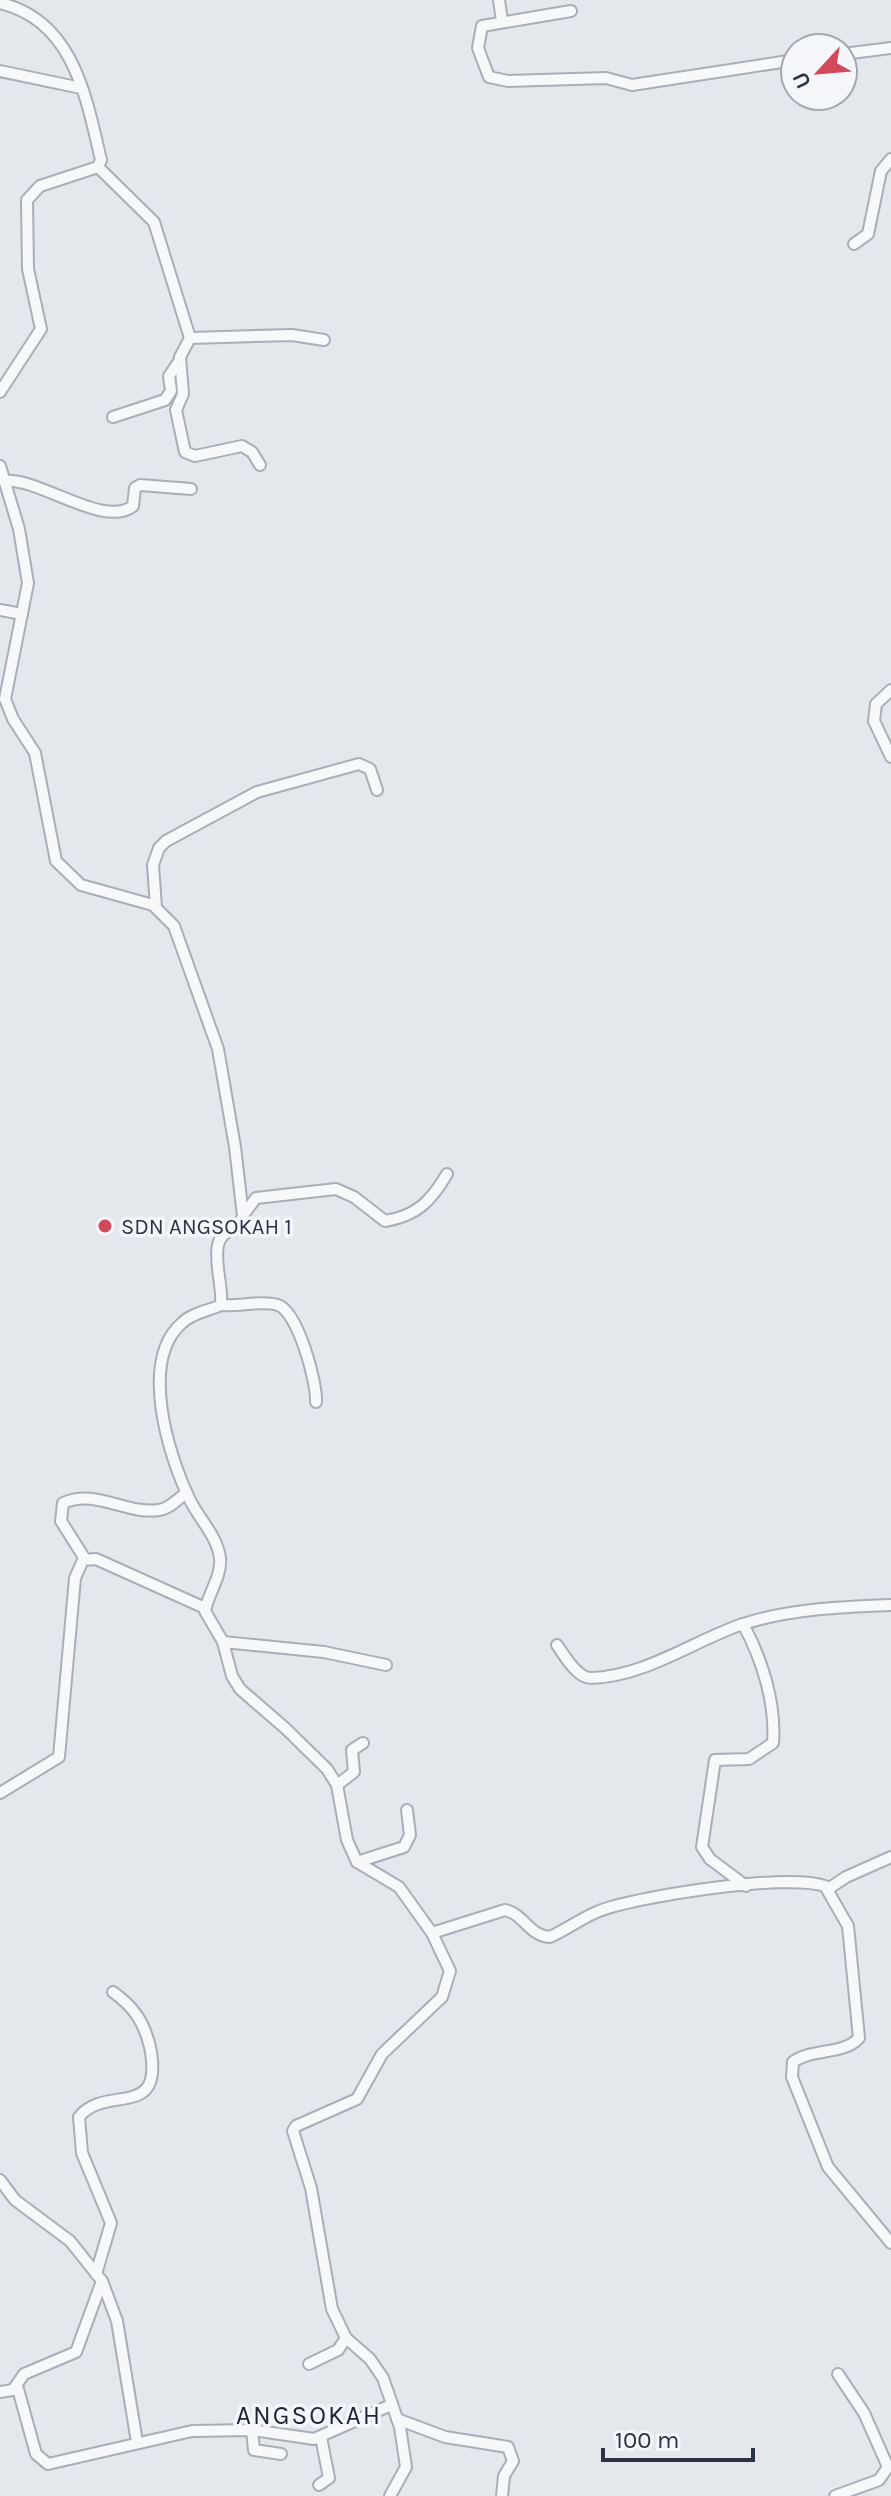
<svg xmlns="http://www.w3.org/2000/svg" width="891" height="2496" font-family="Karla,sans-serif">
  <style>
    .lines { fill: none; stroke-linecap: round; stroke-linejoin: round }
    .minor-casing { stroke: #a9aeb7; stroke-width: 14 }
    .minor { stroke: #f7f8fa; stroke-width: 10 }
    .poi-dot { fill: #d1495b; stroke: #f4f6f9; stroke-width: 3 }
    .labels { text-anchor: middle; stroke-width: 7; stroke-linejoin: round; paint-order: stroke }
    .poi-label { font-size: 22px; fill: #2b3445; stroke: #f4f6f9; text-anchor: start }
    .quarter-label { font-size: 26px; letter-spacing: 2px; fill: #1d2536; stroke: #f4f6f9 }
  </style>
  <rect width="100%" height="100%" fill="#e4e7ec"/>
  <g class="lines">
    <defs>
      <g id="minor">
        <path d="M 499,0 L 502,21"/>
        <path d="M 0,3 C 73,20 86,96 101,160 L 98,167 L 40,186 L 27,200 L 28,269 L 41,329 L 0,392"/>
        <path d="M 571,11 L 482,26 L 478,48 L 489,77 L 508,81 L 606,78 L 632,85 L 795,60"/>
        <path d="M 843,54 L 891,48"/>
        <path d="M 0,71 L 81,88"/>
        <path d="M 98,167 L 154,222 L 190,338 L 292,335 L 324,340"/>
        <path d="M 854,244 L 868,234 L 881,171 L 891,159"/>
        <path d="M 190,338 L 180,357 L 183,394 L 176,410 L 185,452 L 195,456 L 242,446 L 252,452 L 260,465"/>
        <path d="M 113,417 L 165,400 L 171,391 L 169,376 L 180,360"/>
        <path d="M 0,466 L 19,529 L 28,583 L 5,699 L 13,719 L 35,753 L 56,861 L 81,885 L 153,905 L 174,926 L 218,1049 L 235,1147 L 243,1216 C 238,1230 221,1230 218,1245 C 214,1264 223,1286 221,1305 C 208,1311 192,1313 182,1323 C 139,1360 168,1454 189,1498 C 198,1518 217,1535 220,1558 C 222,1576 208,1594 205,1611 L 223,1642 L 232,1676 L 240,1689 L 285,1728 L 327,1769 L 337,1785 L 347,1840 L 357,1862 L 399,1887 L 432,1933 L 450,1971 L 442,1997 L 382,2054 L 357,2099 L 296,2126 L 293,2131 L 311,2188 L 332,2309 L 346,2338 L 370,2359 L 383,2378 L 400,2427 L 406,2467 L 390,2496"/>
        <path d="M 4,481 C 39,477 104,529 133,506 L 135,488 L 140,485 L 191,489"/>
        <path d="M 0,610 L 22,614"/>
        <path d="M 891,690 L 876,704 L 874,721 L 891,757"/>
        <path d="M 156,907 L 153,865 L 159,848 L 166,841 L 257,792 L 359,764 L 370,769 L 377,790"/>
        <path d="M 243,1215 L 256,1198 L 336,1189 L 354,1197 L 385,1221 C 417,1216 431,1201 447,1174"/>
        <path d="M 221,1305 C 240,1307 259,1300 278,1305 C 298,1312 317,1382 316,1402"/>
        <path d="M 85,1559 L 61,1521 L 63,1503 C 96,1488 126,1515 159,1510 C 169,1509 178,1499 186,1493"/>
        <path d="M 743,1624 C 762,1659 776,1703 773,1743 L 749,1759 L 715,1760 L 702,1847 L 710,1859 L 746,1886"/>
        <path d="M 223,1642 L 324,1652 L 386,1665"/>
        <path d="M 557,1645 C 564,1655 577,1678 591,1678 C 643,1677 692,1642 740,1625 C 788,1609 841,1607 891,1605"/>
        <path d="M 337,1785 L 354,1772 L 352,1750 L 363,1743"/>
        <path d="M 0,1793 L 59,1757 L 75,1578 L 83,1560 L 96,1559 L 205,1608"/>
        <path d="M 357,1862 L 404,1847 L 410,1835 L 407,1810"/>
        <path d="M 828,1889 L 846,1877 L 891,1857"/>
        <path d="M 432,1933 L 505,1910 C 524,1914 529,1936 550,1937 C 567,1929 582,1918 599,1911 C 639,1896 787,1873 825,1886 L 848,1926 L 859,2038 C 844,2055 812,2048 793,2062 L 792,2077 L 828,2167 L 891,2243"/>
        <path d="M 0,2180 L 15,2200 L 70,2241 L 102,2281 L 117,2321 L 137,2442"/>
        <path d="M 96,2274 L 111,2223 L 82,2153 L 79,2117 C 106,2083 165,2122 150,2047 C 144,2022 134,2007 113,1992"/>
        <path d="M 309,2364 L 338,2350 L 346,2338"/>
        <path d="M 15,2387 L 24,2374 L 76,2352 L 102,2281"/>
        <path d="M 0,2392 L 18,2389 L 36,2454 L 48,2464 L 192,2431 L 252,2430 L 314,2439 L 391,2405"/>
        <path d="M 397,2419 L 445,2437 L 508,2447 L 513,2461 L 504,2476 L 502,2496"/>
        <path d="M 252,2430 L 254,2450 L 281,2454"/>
        <path d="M 319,2485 L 329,2478 L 321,2437"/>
        <path d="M 835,2496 L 879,2480 L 888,2467 L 864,2413 L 838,2374"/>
      </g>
    </defs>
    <!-- minor casing -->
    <use href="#minor" class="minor-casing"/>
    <!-- minor -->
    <use href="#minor" class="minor"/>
  </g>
  <!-- markers -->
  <circle class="poi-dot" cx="105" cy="1226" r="8"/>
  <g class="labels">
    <!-- poi labels -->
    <g class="poi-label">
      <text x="121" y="1234">SDN ANGSOKAH 1</text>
    </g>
    <!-- quarter labels -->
    <g class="quarter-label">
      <text x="309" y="2424">ANGSOKAH</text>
    </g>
  </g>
  <!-- north arrow -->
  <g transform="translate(819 72) rotate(244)"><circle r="38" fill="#f4f6f9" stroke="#a4a8b1" stroke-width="2"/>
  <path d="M0-6L14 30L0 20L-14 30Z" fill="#d1495b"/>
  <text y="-12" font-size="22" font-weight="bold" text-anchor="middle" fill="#2b3445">U</text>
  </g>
  <!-- scale -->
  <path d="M603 2448v12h150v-12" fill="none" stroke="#2b3445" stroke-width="4"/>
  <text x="615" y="2448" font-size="24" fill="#2b3445" stroke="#f4f6f9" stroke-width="6" paint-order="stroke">100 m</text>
</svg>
